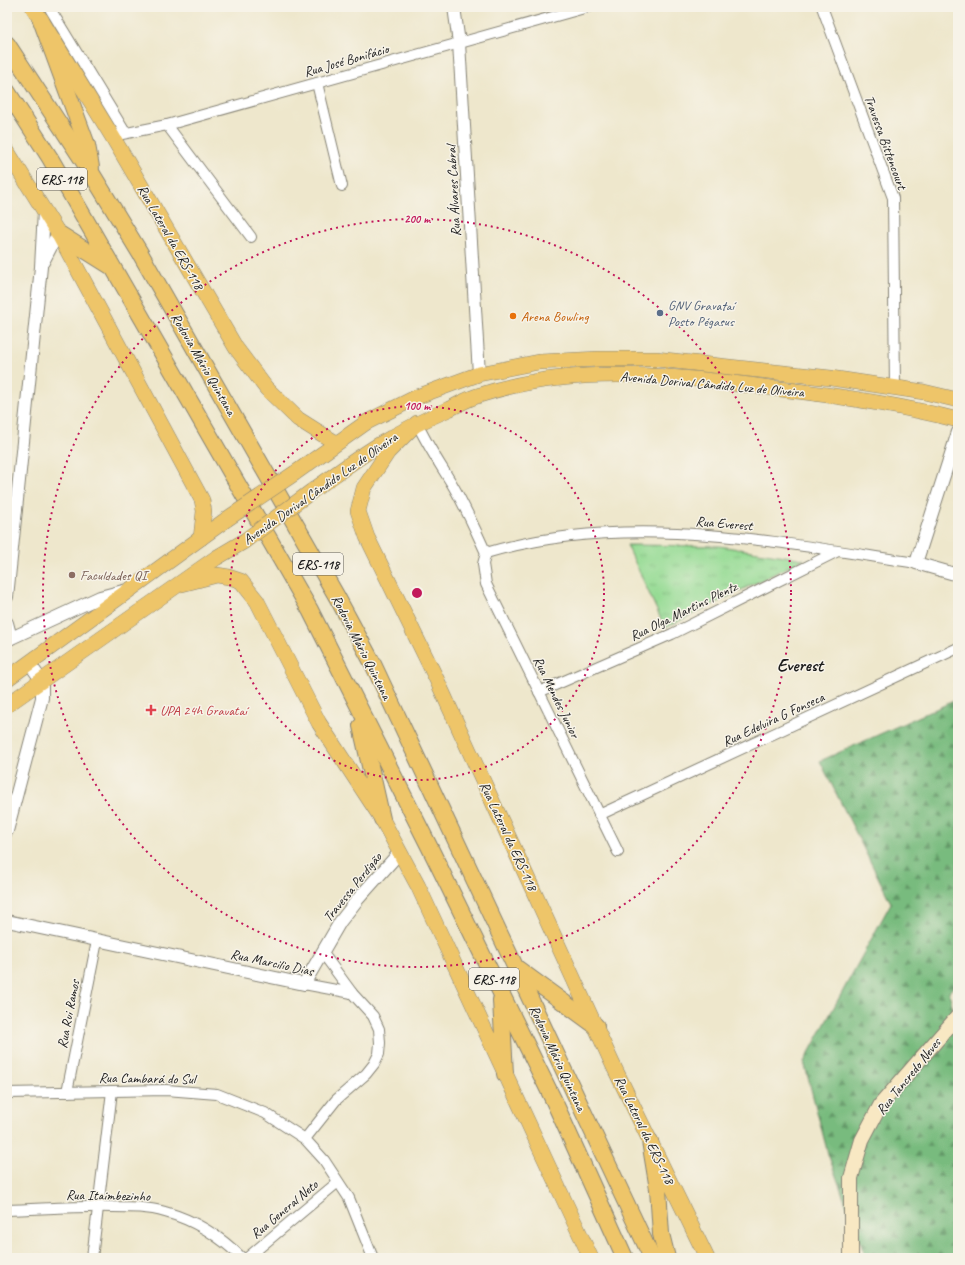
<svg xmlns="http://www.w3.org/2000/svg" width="965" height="1265" font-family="Caveat,sans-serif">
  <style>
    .forest { fill: url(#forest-firs); stroke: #4a6c4d }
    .park { fill: url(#park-tufts); stroke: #597c58 }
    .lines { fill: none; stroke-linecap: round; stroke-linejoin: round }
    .minor-casing { stroke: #858274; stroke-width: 12 }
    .tertiary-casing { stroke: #858274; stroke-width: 14 }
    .secondary-casing { stroke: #858274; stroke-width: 16 }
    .primary-casing { stroke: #858274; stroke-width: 16 }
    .trunk-casing { stroke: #858274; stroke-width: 18 }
    .minor { stroke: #fff; stroke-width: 10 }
    .tertiary { stroke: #fff; stroke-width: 12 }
    .secondary { stroke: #f8e8c3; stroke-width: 14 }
    .primary { stroke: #eec569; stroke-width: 15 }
    .trunk { stroke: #eec569; stroke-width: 16 }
    .primary-bridge-casing { stroke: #858274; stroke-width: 16; stroke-linecap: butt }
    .primary-bridge { stroke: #eec569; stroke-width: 15 }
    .ring { fill: none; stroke: #c2185b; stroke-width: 2; stroke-dasharray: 2 4 }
    .service-dot { fill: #5c6f8a; stroke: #f7f3e8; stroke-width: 1.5 }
    .food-dot { fill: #e8710a; stroke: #f7f3e8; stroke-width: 1.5 }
    .education-dot { fill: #8d6e63; stroke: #f7f3e8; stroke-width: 1.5 }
    .health-dot { fill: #e0444e; stroke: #f7f3e8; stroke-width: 1.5 }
    .labels { text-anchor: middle; stroke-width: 3; stroke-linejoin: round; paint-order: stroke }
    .shield { fill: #f7f3e8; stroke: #5e5c59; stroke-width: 1 }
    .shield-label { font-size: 13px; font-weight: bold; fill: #1c1c1c }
    .street-label { font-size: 14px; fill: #1c1c1c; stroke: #f7f3e8 }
    .service-label { font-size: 14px; fill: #4e5e75; stroke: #f7f3e8; text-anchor: start }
    .food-label { font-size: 14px; fill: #c56008; stroke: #f7f3e8; text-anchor: start }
    .education-label { font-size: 14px; fill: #785e54; stroke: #f7f3e8; text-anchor: start }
    .health-label { font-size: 14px; fill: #be3a42; stroke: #f7f3e8; text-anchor: start }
    .district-label { font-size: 18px; font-weight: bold; fill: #1c1c1c; stroke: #f7f3e8 }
    .centre { fill: #c2185b; stroke: #f7f3e8; stroke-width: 2 }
    .ring-label { font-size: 12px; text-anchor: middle; font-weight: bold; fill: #c2185b; stroke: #f7f3e8; stroke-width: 3; stroke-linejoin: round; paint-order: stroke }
  </style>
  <defs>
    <pattern id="forest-firs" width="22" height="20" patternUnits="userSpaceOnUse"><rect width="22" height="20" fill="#78bb7e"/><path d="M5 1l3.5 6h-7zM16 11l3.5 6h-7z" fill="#629766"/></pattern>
    <pattern id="park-tufts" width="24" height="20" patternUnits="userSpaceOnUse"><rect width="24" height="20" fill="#96db94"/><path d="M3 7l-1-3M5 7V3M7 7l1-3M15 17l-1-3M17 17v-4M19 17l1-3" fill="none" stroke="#81bb7f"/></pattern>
  </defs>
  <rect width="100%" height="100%" fill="#f7f3e8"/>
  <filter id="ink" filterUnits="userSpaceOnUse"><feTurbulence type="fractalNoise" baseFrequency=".025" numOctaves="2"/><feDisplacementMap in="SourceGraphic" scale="8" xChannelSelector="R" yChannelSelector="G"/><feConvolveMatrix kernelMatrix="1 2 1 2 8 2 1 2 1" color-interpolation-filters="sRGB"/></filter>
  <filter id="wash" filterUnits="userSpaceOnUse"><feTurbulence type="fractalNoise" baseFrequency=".012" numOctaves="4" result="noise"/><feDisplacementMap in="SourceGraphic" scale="16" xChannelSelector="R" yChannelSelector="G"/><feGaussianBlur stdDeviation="0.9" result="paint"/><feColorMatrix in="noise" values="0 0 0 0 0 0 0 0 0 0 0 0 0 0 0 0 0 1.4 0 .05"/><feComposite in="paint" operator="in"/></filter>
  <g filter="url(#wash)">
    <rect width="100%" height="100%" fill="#eee7cc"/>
    <!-- forest -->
    <path class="forest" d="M 958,699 L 958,981 L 949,992 L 958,1031 L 958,1258 L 866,1258 L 828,1154 L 804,1062 L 891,903 L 820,761 Z"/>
    <!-- park -->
    <path class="park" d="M 627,545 L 719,546 L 804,559 L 665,628 Z"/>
  </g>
  <g filter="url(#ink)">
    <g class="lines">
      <defs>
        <g id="minor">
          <path d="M 49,7 L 125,132"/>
          <path d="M 822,7 L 893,198 L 895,388"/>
          <path d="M 317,83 L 342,186"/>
          <path d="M 167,125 L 251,237"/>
          <path d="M 112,136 L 167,125 L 588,7"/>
          <path d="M 417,423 C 427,445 440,464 452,484 C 465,506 475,529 486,553"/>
          <path d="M 486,553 C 626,511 775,542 916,563"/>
          <path d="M 486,553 L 483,564 L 486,584 L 618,852"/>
          <path d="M 539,692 L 672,634 L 836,552"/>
          <path d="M 599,815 L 958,648"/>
          <path d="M 304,984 L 352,993"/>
          <path d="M 67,1092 L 97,941"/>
          <path d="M 7,1093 L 166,1090 L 217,1094 L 265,1113 L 305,1139 L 324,1160 L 349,1198 L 373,1258"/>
          <path d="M 305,1139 L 336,1100 L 366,1074 L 374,1064 L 379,1054 L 380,1043 L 379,1029 L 373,1016 L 352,993 L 322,952"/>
          <path d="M 7,1210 C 42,1209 78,1206 113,1207 C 130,1207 149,1207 165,1212 C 194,1220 221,1237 242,1258"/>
          <path d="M 92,1258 L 112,1091"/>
          <path d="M 247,1258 L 338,1182"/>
        </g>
        <g id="tertiary">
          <path d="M 454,7 L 459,43 L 479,374"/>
          <path d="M 43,262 L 58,233"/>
          <path d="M 958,432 L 916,563 L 958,575"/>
          <path d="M 7,597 L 41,267 L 44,211"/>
          <path d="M 7,623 L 11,638"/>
          <path d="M 7,640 L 100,597 L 127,590"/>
          <path d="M 7,831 L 42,698 L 42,681 L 29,663"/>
          <path d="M 7,921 L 304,984 L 340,922 L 358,899 L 400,852"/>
        </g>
        <path id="secondary" d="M 851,1258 L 851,1178 L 862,1140 L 881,1104 L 958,1016"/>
        <g id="primary">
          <path d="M 33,7 L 112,136 L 236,348 L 266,388 L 298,419 L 336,443"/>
          <path d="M 7,151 L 58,233 L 202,500 L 204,511 L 201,538"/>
          <path d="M 417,423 L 388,452 L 364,488 L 358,511 L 367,537 L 436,678 L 613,1065 L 707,1258"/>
          <path d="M 295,473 L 367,422 L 419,396 L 479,374 L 539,362 L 599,359 L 656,359 L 831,378 L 924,392 L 958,400"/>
          <path d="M 312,491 C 335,475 358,457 382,443 C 404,430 426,419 449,409 C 459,404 469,398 480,395 C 577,363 681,376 780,389 C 840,396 900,405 958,420"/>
          <path d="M 182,584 L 217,575 L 229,577 L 241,581 L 257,601 L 319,723 L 382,819 L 418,886 L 591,1258"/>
          <path d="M 7,679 L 227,519"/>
          <path d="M 7,705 L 216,558 L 243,542"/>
        </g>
        <g id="trunk">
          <path d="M 41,20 L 87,145 L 91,167"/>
          <path d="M 7,44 L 92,174 L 140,253 L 337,597 L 372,662 L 652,1258"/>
          <path d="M 7,91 L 50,158 L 310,610 L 429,846 L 554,1101 L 625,1258"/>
          <path d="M 58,233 L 112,267"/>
          <path d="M 361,726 L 382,819"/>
          <path d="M 518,969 L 596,1026"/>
          <path d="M 501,1000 L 505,1074"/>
          <path d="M 650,1141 L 658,1189 L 661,1234 L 667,1258"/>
        </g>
      </defs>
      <!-- minor casing -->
      <use href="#minor" class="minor-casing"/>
      <!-- tertiary casing -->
      <use href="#tertiary" class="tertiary-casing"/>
      <!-- secondary casing -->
      <use href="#secondary" class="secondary-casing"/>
      <!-- primary casing -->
      <use href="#primary" class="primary-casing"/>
      <!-- trunk casing -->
      <use href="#trunk" class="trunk-casing"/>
      <!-- minor -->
      <use href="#minor" class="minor"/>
      <!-- tertiary -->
      <use href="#tertiary" class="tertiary"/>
      <!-- secondary -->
      <use href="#secondary" class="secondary"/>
      <!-- primary -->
      <use href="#primary" class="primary"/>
      <!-- trunk -->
      <use href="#trunk" class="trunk"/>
      <defs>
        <g id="primary-bridge">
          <path d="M 227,519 L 295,473"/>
          <path d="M 243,542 L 312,491"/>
        </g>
      </defs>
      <!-- primary-bridge casing -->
      <use href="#primary-bridge" class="primary-bridge-casing"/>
      <!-- primary-bridge -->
      <use href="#primary-bridge" class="primary-bridge"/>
    </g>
  </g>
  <!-- distance rings -->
  <g class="ring">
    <circle cx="417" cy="593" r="187"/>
    <circle cx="417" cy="593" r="374"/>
  </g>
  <!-- markers -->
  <circle class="service-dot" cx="660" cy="313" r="4"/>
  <circle class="food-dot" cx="513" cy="316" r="4"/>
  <circle class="education-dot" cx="72" cy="575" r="4"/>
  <path class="health-dot" d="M149 704h4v4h4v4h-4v4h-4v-4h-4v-4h4z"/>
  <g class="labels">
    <!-- shield labels -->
    <g class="shield">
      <rect x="37" y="168" width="50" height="22" rx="3"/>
      <rect x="293" y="553" width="50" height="22" rx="3"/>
      <rect x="469" y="968" width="50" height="22" rx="3"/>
    </g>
    <g class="shield-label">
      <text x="62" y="184">ERS-118</text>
      <text x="318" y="569">ERS-118</text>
      <text x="494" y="984">ERS-118</text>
    </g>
    <!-- street labels -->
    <g class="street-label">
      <text transform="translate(346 60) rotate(-16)" y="5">Rua José Bonifácio</text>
      <text transform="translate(886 142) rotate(70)" y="5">Travessa Bittencourt</text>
      <text transform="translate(453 191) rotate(-93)" y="5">Rua Álvares Cabral</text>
      <text transform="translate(171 237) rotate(60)" y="5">Rua Lateral da ERS-118</text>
      <text transform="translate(204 364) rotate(60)" y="5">Rodovia Mário Quintana</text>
      <text transform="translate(712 384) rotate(5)" y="5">Avenida Dorival Cândido Luz de Oliveira</text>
      <text transform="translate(320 488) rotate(-35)" y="5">Avenida Dorival Cândido Luz de Oliveira</text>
      <text transform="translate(724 523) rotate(5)" y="5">Rua Everest</text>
      <text transform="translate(683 611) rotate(-26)" y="5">Rua Olga Martins Plentz</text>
      <text transform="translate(362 647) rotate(63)" y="5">Rodovia Mário Quintana</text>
      <text transform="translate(557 697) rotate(64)" y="5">Rua Mendes Junior</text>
      <text transform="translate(773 719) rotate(-25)" y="5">Rua Edelvira G Fonseca</text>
      <text transform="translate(509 836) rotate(65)" y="5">Rua Lateral da ERS-118</text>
      <text transform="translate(352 887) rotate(-51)" y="5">Travessa Perdigão</text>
      <text transform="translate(272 962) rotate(12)" y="5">Rua Marcilio Dias</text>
      <text transform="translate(68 1014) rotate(-79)" y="5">Rua Rui Ramos</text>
      <text transform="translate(558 1058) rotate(65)" y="5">Rodovia Mário Quintana</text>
      <text transform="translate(908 1076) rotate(-51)" y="5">Rua Tancredo Neves</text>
      <text transform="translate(147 1078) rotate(1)" y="5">Rua Cambará do Sul</text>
      <text transform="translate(645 1130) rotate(64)" y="5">Rua Lateral da ERS-118</text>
      <text transform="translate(108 1195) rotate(1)" y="5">Rua Itaimbezinho</text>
      <text transform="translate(284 1209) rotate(-40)" y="5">Rua General Neto</text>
    </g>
    <!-- service labels -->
    <g class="service-label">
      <text x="668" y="310">GNV Gravataí<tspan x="668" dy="16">Posto Pégasus</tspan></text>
    </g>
    <!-- food labels -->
    <g class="food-label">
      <text x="521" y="321">Arena Bowling</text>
    </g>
    <!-- education labels -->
    <g class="education-label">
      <text x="80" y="580">Faculdades QI</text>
    </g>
    <!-- health labels -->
    <g class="health-label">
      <text x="160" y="715">UPA 24h Gravataí</text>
    </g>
    <!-- district labels -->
    <g class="district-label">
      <text x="800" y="671">Everest</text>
    </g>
  </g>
  <circle cx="417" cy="593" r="6" class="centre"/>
  <g class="ring-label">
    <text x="417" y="223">200 m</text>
    <text x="417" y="410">100 m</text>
  </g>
  <!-- margin -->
  <rect width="965" height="1265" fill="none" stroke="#f7f3e8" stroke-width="24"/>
</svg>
